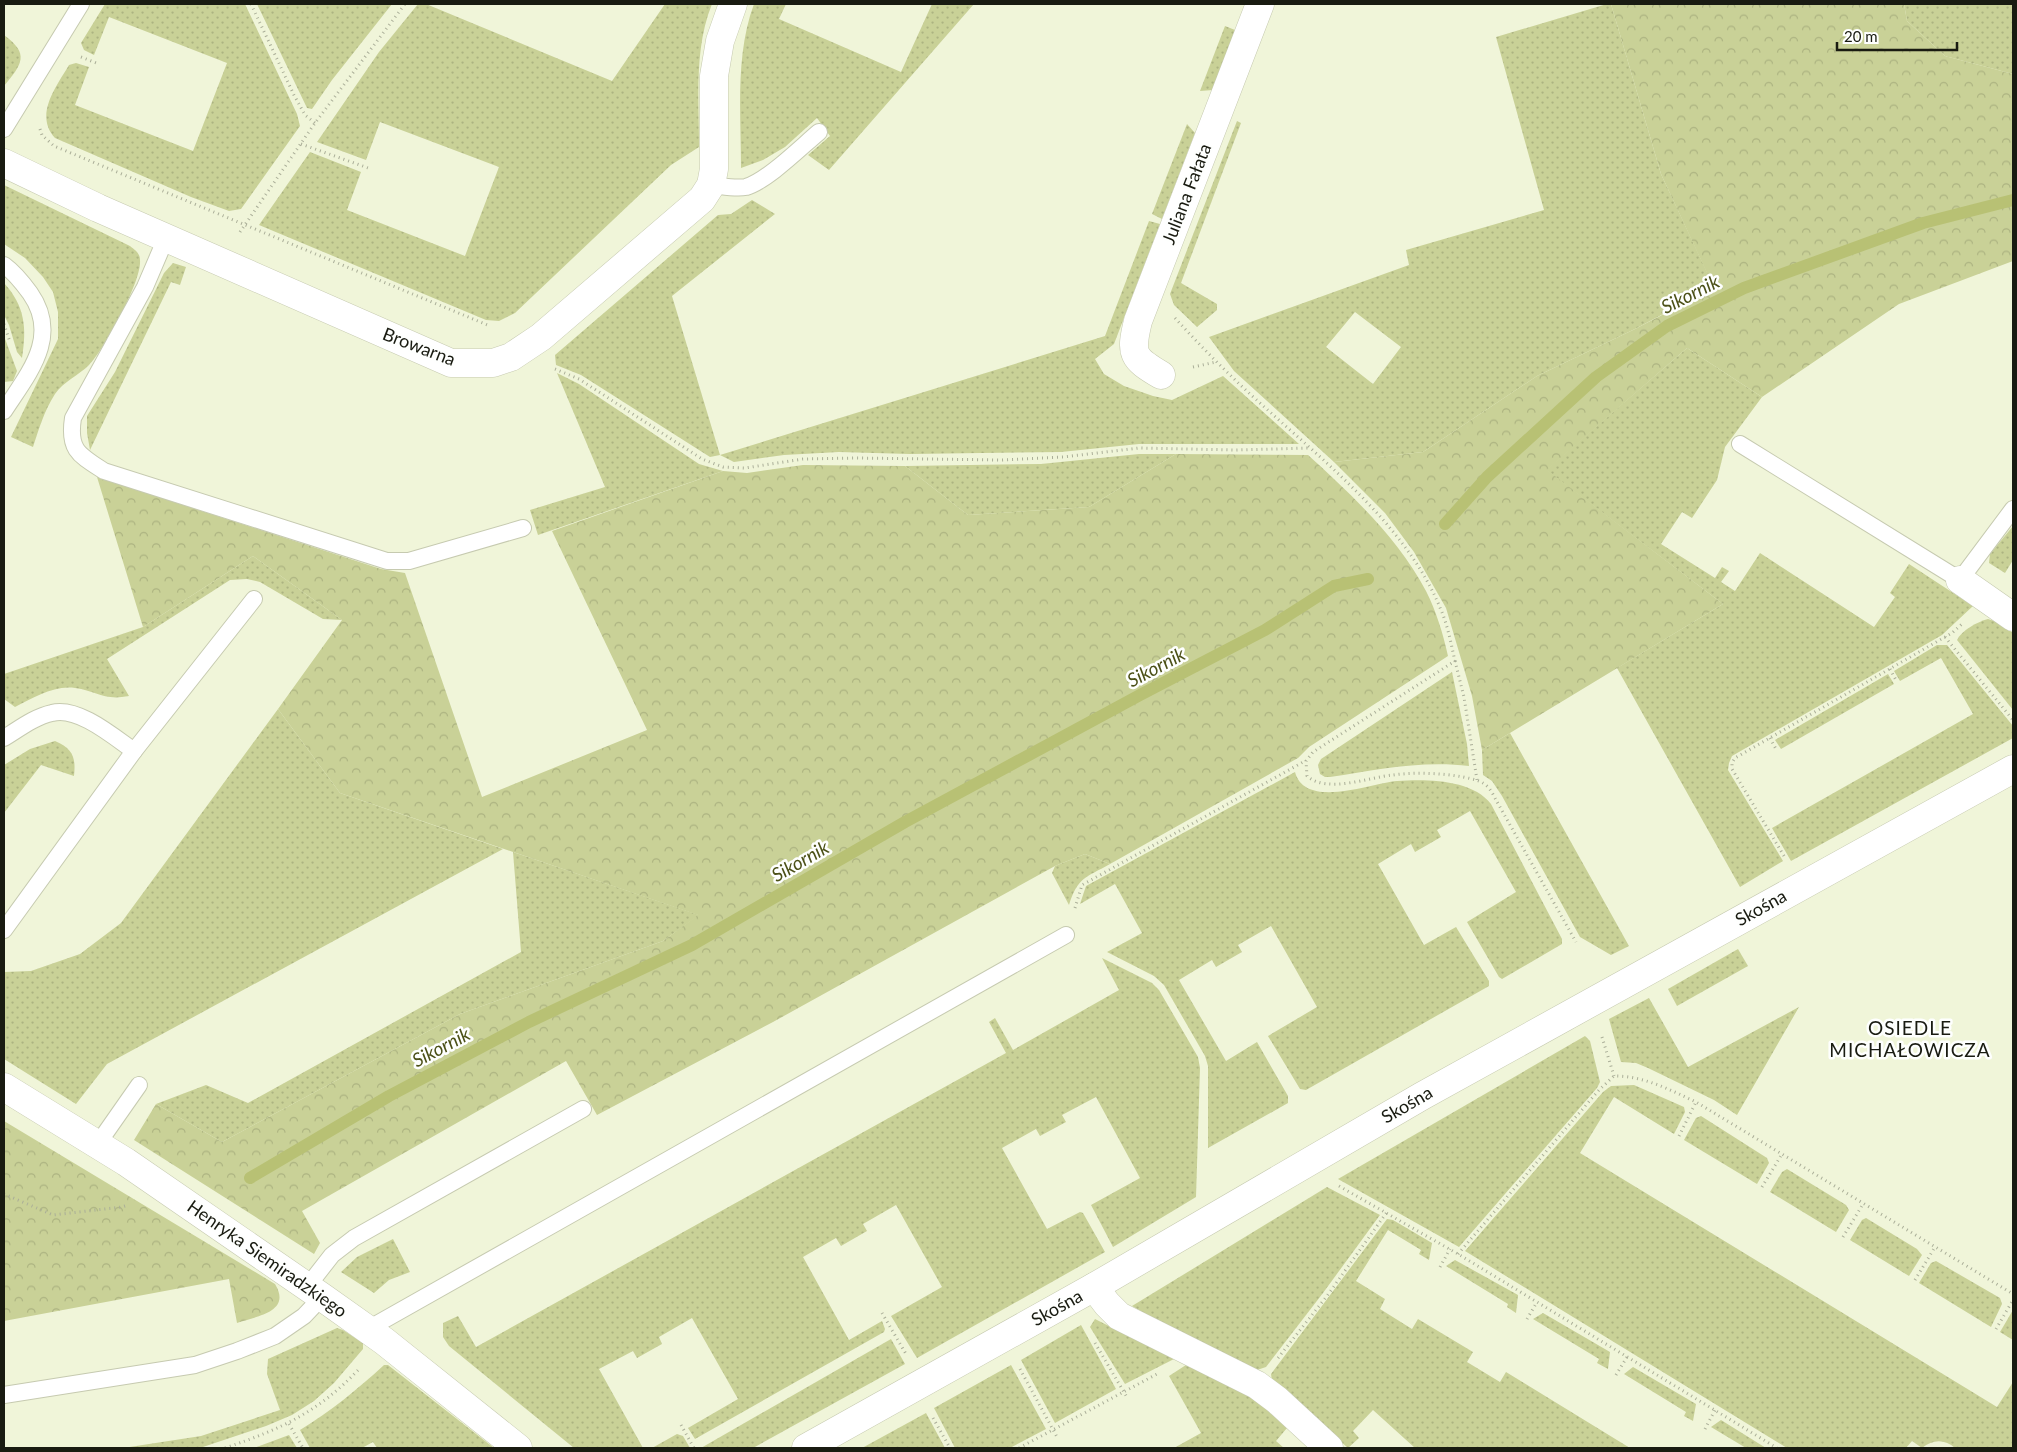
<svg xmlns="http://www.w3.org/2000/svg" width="2017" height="1452" font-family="Lato,sans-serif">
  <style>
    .grass { fill: url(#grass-dots); fill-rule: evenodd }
    .forest { fill: url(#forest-crowns) }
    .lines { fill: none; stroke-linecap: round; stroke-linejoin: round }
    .stream { stroke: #b8c174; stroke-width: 12 }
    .lane-casing { stroke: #c6cab0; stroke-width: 18 }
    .street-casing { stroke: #c6cab0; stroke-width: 29 }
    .path { stroke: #aaae98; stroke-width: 3; stroke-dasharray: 1 4; stroke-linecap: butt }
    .lane { stroke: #fff; stroke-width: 16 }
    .street { stroke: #fff; stroke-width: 28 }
    .labels { text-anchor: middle; stroke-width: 5; stroke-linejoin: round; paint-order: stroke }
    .street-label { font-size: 18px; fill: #191b11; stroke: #fefffe }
    .water-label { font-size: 19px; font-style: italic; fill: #4c5118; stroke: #fefffe }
    .neighbourhood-label { font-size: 19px; letter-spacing: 1px; fill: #191b11; stroke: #fefffe }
  </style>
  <defs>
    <pattern id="grass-dots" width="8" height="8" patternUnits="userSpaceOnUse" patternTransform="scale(1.25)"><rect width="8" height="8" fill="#c9d197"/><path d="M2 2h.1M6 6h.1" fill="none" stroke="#acb381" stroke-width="1.8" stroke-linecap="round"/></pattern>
    <pattern id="forest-crowns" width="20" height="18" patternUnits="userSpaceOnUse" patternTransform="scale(1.25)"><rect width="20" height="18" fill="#c9d197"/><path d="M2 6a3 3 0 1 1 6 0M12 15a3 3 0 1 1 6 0" fill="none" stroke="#acb381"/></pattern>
  </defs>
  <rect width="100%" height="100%" fill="#f0f5d9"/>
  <!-- grass -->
  <g class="grass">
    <path d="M 105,4 L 245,4 L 297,114 L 300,126 L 241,209 L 229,211 L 191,197 L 55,138 C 34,115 56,87 69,65 L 76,63 L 89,67 L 75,105 L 193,151 L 227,63 L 109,17 L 94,55 L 84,50 L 81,43 Z"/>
    <path d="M 257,4 L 392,4 L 332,80 L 312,109 L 307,108 Z"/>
    <path d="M 418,4 L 426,4 L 612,81 L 665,4 L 712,4 C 694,48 699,99 699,147 L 671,165 L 515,313 L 499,321 L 486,320 L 259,225 L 310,152 L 361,172 L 347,210 L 465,256 L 499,167 L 380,122 L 366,160 L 317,142 L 379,52 Z"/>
    <path d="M 754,4 L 786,4 L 779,19 L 901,72 L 932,4 L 974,4 L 829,170 L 808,155 L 830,136 L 817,118 L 785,147 L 763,160 L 741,168 C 741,114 735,55 754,4 Z"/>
    <path d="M 1607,4 L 1611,4 L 1661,174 L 1714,287 L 1635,329 L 1537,376 L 1423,452 L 1334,462 L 1234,371 L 1209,337 L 1409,265 L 1406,250 L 1544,210 L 1496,37 ZM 1355,312 L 1401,347 L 1373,384 L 1326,347 Z"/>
    <path d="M 1904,4 L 2013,4 L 2013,74 L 1945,56 L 1907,21 Z"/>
    <path d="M 1225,26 L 1235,30 L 1213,90 L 1200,91 Z"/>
    <path d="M 4,35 C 30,54 22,64 4,86 Z"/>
    <path d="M 1237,121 L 1241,123 L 1181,283 L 1217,304 L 1217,310 L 1197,327 L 1174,305 L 1170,294 Z"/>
    <path d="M 1187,124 L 1195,133 L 1162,219 L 1152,214 Z"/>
    <path d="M 4,185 L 130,246 C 135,250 140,253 140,260 C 142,281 104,350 89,365 C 79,375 63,382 55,394 C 44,411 39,429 33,447 L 11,437 L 58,339 L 58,312 L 53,292 L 43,277 L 25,258 L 4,244 Z"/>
    <path d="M 752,200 L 775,214 L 672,296 L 720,455 L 1105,336 L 1149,221 L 1160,224 L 1114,344 L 1095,359 L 1104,374 L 1124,386 L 1153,396 L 1172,400 L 1223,376 L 1299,444 L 1139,444 L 1061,452 L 910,454 L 839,452 L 784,455 L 734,462 L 720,455 L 710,457 L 581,375 L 556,365 L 555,355 L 718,215 L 731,214 Z"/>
    <path d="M 173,263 L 186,267 L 180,285 L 171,282 L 90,450 L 87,433 L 87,416 L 115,372 L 164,273 Z"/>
    <path d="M 4,283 C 25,306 27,328 22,358 L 17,352 L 9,325 L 4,315 Z"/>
    <path d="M 4,336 L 17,371 L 13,381 L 4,382 Z"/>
    <path d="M 1687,348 L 1762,397 L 1725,447 L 1717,480 L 1692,518 L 1682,512 L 1661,544 L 1715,578 L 1722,567 L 1729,571 L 1721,582 L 1735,591 L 1760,553 L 1874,627 L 1895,597 L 1890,593 L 1909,564 L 1973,606 L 1942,635 L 1732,756 L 1729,763 L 1728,770 L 1783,861 L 1740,887 L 1617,668 L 1723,604 L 1546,470 Z"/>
    <path d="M 557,373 L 579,384 L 699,464 L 723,471 L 538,535 L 530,510 L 605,487 Z"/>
    <path d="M 1139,454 L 1176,454 L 1089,507 L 968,515 L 905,466 L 1041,464 Z"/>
    <path d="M 2013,526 L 2013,560 L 2005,573 L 1989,563 L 1990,554 Z"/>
    <path d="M 253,556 L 342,620 L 323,619 L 260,582 L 247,579 L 230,580 L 107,659 L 129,696 C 103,701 97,691 75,688 C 54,685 33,698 15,707 L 4,699 L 4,674 L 143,627 Z"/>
    <path d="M 1988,619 L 1997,622 L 2013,633 L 2013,710 L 1957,640 C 1962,630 1977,622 1988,619 Z"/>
    <path d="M 1937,645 L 1947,645 L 2013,726 L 2013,738 L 1791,861 L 1772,828 L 1973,714 L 1941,658 L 1900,681 L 1894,671 Z"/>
    <path d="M 1452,672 L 1467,744 L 1469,766 C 1422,760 1376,770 1330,777 L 1325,777 L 1320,774 L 1318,765 L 1321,759 Z"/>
    <path d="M 1888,674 L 1894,684 L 1781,749 L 1775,740 Z"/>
    <path d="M 278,709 L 340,793 L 503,849 L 107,1064 L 76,1104 L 4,1059 L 4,972 L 31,971 L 80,954 L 121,923 Z"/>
    <path d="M 1510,733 L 1629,946 L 1611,955 L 1580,937 L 1502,796 L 1492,781 L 1483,775 L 1482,750 Z"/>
    <path d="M 55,741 C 73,749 76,757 74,776 L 41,765 L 4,813 L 4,765 L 30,749 Z"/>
    <path d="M 1295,772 C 1305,810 1372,783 1397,781 C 1426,779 1472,779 1491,804 L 1562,939 L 1562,944 L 1502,979 L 1499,977 L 1467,922 L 1516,892 L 1470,811 L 1437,830 L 1441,837 L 1415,852 L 1411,844 L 1378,864 L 1424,945 L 1456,927 L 1489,981 L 1489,986 L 1306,1090 L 1300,1089 L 1268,1036 L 1317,1007 L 1271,926 L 1238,945 L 1242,952 L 1216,967 L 1212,960 L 1179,980 L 1226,1061 L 1257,1042 L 1288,1096 L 1288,1103 L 1208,1148 L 1208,1066 L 1205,1056 L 1164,985 L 1154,976 L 1107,952 L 1142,933 L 1115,884 L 1080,904 L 1086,886 Z"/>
    <path d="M 513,852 L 699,915 L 663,941 L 460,1014 L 222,1142 L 156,1104 L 206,1085 L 248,1103 L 521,952 Z"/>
    <path d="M 1085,854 L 1110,864 C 1085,878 1078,877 1069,905 L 1052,873 L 1055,866 Z"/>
    <path d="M 1738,949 L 1748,966 L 1677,1006 L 1668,989 Z"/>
    <path d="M 1102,958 L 1152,983 L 1159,990 L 1198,1057 L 1200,1068 L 1196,1197 L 1113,1247 L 1091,1205 L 1140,1178 L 1096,1097 L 1062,1115 L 1066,1122 L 1040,1136 L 1036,1129 L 1002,1148 L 1047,1229 L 1080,1212 L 1083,1213 L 1105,1252 L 917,1358 L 891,1316 L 942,1287 L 896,1205 L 863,1224 L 867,1231 L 841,1246 L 836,1238 L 803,1257 L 849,1340 L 882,1321 L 885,1329 L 884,1332 L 695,1439 L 688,1428 L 738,1399 L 692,1318 L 659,1337 L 662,1344 L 637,1358 L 633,1351 L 599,1369 L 643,1448 L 574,1448 L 449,1346 L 443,1337 L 443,1323 L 458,1316 L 476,1347 L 1006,1053 L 989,1022 L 995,1018 L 1013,1050 L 1119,990 Z"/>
    <path d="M 1649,998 L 1688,1067 L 1799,1007 L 1737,1115 L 1714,1100 L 1648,1068 L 1636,1063 L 1621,1062 L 1609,1019 Z"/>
    <path d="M 1585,1036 L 1590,1041 L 1600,1082 L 1597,1088 L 1459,1247 L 1338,1179 Z"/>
    <path d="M 1634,1085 L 1684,1107 L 1685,1112 L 1674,1134 L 1614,1097 L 1580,1153 L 1997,1407 L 2013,1382 L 2013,1448 L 1955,1448 C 1945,1439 1933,1439 1922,1448 L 1912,1441 L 1906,1448 L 1787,1448 L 1465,1251 L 1603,1092 L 1611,1086 Z"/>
    <path d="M 1701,1116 L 1767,1158 L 1769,1163 L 1757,1184 L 1684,1140 L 1696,1118 Z"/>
    <path d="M 1787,1169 L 1846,1205 L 1849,1210 L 1836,1232 L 1770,1192 L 1782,1172 Z"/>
    <path d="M 1327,1187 L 1380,1215 L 1323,1293 L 1266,1367 L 1257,1370 L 1158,1321 L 1132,1306 Z"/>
    <path d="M 1866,1218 L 1917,1249 L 1922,1255 L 1909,1276 L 1850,1240 L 1862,1220 Z"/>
    <path d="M 1387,1219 L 1393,1220 L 1432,1243 L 1429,1260 L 1419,1254 L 1421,1250 L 1388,1230 L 1356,1281 L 1385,1299 L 1380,1309 L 1412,1329 L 1418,1319 L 1473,1352 L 1467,1362 L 1500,1382 L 1506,1372 L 1630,1448 L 1415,1448 L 1373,1410 L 1353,1431 L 1359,1438 L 1348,1448 L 1272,1381 L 1271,1374 Z"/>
    <path d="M 393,1239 L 410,1272 L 389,1280 L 374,1293 L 341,1272 L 357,1257 Z"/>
    <path d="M 1455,1260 L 1518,1295 L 1516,1313 L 1507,1307 L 1508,1304 L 1446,1266 Z"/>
    <path d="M 1936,1261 L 2000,1298 L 2002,1304 L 1991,1327 L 1919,1283 L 1931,1263 Z"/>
    <path d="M 2013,1310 L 2013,1340 L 2000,1332 Z"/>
    <path d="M 1543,1313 L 1610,1352 L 1608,1369 L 1597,1363 L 1599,1359 L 1533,1319 Z"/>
    <path d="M 1095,1319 L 1174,1359 L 1125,1384 L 1090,1327 Z"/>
    <path d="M 1081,1325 L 1116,1389 L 1055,1423 L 1021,1360 Z"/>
    <path d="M 337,1328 L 343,1330 L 363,1343 L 363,1349 L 334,1383 L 314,1401 L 292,1415 L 266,1426 L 200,1448 L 123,1448 L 201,1436 L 280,1410 L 267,1374 L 268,1359 Z"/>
    <path d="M 891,1339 L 905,1364 L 753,1448 L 701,1448 Z"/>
    <path d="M 384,1365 L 388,1365 L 494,1448 L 377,1448 L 373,1442 L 362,1448 L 310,1448 L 300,1430 C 331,1411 358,1389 384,1365 Z"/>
    <path d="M 1011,1365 L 1046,1429 L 1010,1448 L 955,1448 L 934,1408 Z"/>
    <path d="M 1186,1365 L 1229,1385 L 1257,1401 L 1287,1428 L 1276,1441 L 1284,1448 L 1174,1448 L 1201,1433 L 1169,1376 Z"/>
    <path d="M 1633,1367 L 1696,1404 L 1693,1421 L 1684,1416 L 1686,1412 L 1624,1374 Z"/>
    <path d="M 926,1413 L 945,1448 L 862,1448 Z"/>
    <path d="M 1721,1420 L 1766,1448 L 1746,1448 L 1711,1427 Z"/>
    <path d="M 677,1434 L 683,1436 L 690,1448 L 652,1448 Z"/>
    <path d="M 289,1435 L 297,1448 L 254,1448 Z"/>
  </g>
  <!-- forest -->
  <g class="forest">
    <path d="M 1611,4 L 1904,4 L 1907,21 L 1945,56 L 2013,74 L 2013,261 L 1899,304 L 1762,397 L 1687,348 L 1547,470 L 1723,604 L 1482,750 L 1472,696 L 1446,608 L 1414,552 L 1385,513 L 1334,462 L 1423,452 L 1537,376 L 1635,329 L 1714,288 L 1661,174 Z"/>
    <path d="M 1176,454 L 1308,455 C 1351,494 1398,538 1426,591 C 1436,611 1443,633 1448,656 L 1309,747 L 1298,758 L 1110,864 L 1085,854 L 1055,866 L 773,1022 L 597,1115 L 566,1061 L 302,1211 L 320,1243 L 314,1254 L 134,1140 L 156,1104 L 222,1142 L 460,1014 L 663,941 L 698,915 L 340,793 L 278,709 L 342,620 L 253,556 L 143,627 L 97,477 L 381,569 L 405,573 L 482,797 L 647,730 L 552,531 L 723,471 L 747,473 L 803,465 L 905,466 L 968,515 L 1089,507 Z"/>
    <path d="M 4,1121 L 275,1284 C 292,1312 257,1316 237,1323 L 229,1279 L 4,1321 Z"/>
  </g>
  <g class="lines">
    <!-- stream -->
    <g class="stream">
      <path d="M 1445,524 L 1487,477 L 1596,377 L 1667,326 L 1744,288 L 1923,223 L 2013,200"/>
      <path d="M 250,1178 L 389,1096 L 529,1022 L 692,945 L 905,822 L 1140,695 L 1265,630 L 1334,586 L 1368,579"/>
    </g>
    <defs>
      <g id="lane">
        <path d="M 4,129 L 81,4"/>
        <path d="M 711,185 C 722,186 735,189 746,187 C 767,181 801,147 819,132"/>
        <path d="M 166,238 L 145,287 L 73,418 C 68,450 79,455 104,471 L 387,561 L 409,561 L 523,528"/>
        <path d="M 4,265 C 15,273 22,282 30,293 C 61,337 28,374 4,411"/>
        <path d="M 1740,444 L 1960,580 L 2013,509"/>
        <path d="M 4,738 C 19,729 34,717 52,713 C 78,706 114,737 134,751 L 4,930"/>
        <path d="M 134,751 L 254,599"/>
        <path d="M 97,1145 L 139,1085"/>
        <path d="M 307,1287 L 332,1255 L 354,1238 L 583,1109"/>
        <path d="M 368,1329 L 1066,935"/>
        <path d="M 4,1395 L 195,1365 L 237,1351 L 275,1336 L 304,1316 L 322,1297"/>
      </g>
      <g id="street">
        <path d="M 4,163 L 98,208 L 451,363 L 493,363 L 511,357 L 541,337 L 702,199 L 711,185 L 714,169 L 714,76 L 720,41 L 733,4"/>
        <path d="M 1161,375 C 1132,358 1130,354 1138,321 L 1260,4"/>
        <path d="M 1960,580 L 2013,617"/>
        <path d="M 4,1087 L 126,1162 L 322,1297 L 384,1341 L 518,1448"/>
        <path d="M 1094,1287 L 1107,1304 L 1119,1316 L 1257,1385 L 1277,1400 L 1329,1448"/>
        <path d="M 806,1448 L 1094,1287 L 1422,1096 L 2013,769"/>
      </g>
    </defs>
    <!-- lane casing -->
    <use href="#lane" class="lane-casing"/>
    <!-- street casing -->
    <use href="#street" class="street-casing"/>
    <!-- path -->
    <g class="path">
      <path d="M 251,4 L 294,95 L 305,115 L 315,123"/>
      <path d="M 81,57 L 99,64"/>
      <path d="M 40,129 L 42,135 L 54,146 L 490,326"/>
      <path d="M 301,144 L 371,169"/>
      <path d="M 240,232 L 315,123 L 405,4"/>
      <path d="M 1175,318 C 1205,351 1237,383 1270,412 C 1332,468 1409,530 1441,610 C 1448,626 1451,644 1455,661 L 1313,752 L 1306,761 L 1307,776 C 1327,794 1369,777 1393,775 C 1416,772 1441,773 1463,777 C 1472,779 1481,780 1488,787 C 1491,790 1494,796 1496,800 L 1576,942"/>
      <path d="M 4,324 L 10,342"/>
      <path d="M 1193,367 L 1216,362"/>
      <path d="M 555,369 L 579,379 L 702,459 L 723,467 L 745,468 L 803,459 L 856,458 L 1001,460 L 1063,457 L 1139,448 L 1236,450 L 1310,448"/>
      <path d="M 1945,637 L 2013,720"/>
      <path d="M 1455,661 L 1464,697 L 1477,780"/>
      <path d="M 1890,669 L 1897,682"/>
      <path d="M 1770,738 L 1777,751"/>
      <path d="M 1784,856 L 1732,769 L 1732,763 L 1735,758 L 1952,633 L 1962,624"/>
      <path d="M 1075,908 L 1082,885 L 1305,761"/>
      <path d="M 1602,1037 L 1614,1076"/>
      <path d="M 1679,1136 L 1696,1102"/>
      <path d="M 1339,1186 L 1458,1254 L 1777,1448"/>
      <path d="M 1762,1187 L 1782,1154"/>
      <path d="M 4,1194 L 53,1215 L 122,1207 L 128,1205"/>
      <path d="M 1843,1237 L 1863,1204"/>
      <path d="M 1458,1254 L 1599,1090 L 1614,1076 C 1645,1076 1670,1090 1696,1102 L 2013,1294"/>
      <path d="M 1440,1267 L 1450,1249"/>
      <path d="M 1915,1280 L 1935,1247"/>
      <path d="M 882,1313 L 906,1354"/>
      <path d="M 1527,1319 L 1537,1302"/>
      <path d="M 1996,1329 L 2013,1300"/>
      <path d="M 1095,1343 L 1128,1399"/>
      <path d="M 1278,1358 L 1327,1296 L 1387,1212"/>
      <path d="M 1020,1369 L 1057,1437"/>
      <path d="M 1616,1375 L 1627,1357"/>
      <path d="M 933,1418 L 950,1448"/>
      <path d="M 289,1424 L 303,1448"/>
      <path d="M 681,1425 L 694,1448"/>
      <path d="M 1705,1429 L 1715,1410"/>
      <path d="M 225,1448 C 281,1429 319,1412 360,1368"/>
      <path d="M 1019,1448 L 1157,1374"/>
    </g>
    <!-- lane -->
    <use href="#lane" class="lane"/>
    <!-- street -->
    <use href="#street" class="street"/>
  </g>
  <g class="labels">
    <!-- street labels -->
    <g class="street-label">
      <text transform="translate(1187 194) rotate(-69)" y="6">Juliana Fałata</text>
      <text transform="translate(419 347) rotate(21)" y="6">Browarna</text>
      <text transform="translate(1761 908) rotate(-29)" y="6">Skośna</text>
      <text transform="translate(1407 1105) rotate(-30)" y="6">Skośna</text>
      <text transform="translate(267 1259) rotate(35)" y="6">Henryka Siemiradzkiego</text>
      <text transform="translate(1057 1308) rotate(-29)" y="6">Skośna</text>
    </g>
    <!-- water labels -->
    <g class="water-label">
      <text transform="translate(1690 294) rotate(-27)" y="7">Sikornik</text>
      <text transform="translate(1156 667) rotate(-28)" y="7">Sikornik</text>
      <text transform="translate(800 861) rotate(-30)" y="7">Sikornik</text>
      <text transform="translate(441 1047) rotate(-28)" y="7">Sikornik</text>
    </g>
    <!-- neighbourhood labels -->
    <g class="neighbourhood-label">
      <text x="1910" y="1035">OSIEDLE<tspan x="1910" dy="22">MICHAŁOWICZA</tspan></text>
    </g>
  </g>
  <!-- border -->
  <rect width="2017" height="1452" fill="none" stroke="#191b11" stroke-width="10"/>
  <!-- scale -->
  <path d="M1837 42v8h120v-8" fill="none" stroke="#191b11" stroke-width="2.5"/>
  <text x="1844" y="42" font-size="15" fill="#191b11" stroke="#fefffe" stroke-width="4" paint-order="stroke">20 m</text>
</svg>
